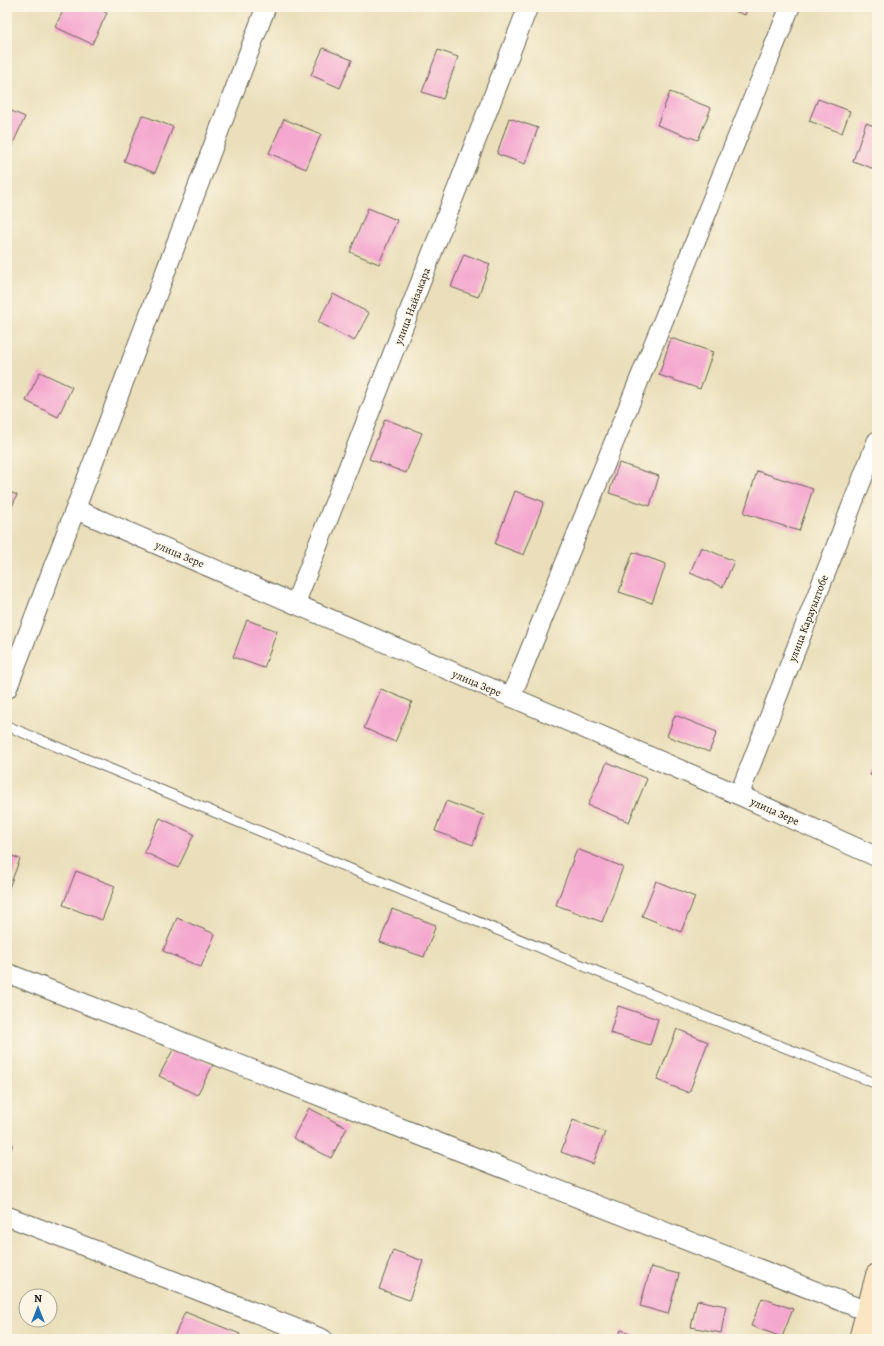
<svg xmlns="http://www.w3.org/2000/svg" width="884" height="1346" font-family="Alegreya,serif">
  <style>
    .building { fill: #f4a7cf }
    .lines { fill: none; stroke-linecap: round; stroke-linejoin: round }
    .service-casing { stroke: #646053; stroke-width: 11 }
    .minor-casing { stroke: #646053; stroke-width: 21 }
    .secondary-casing { stroke: #646053; stroke-width: 24 }
    .service { stroke: #fff; stroke-width: 9 }
    .minor { stroke: #fff; stroke-width: 19 }
    .secondary { stroke: #fbe6c3; stroke-width: 22 }
    .labels { text-anchor: middle; stroke-width: 3; stroke-linejoin: round; paint-order: stroke }
    .street-label { font-size: 11px; fill: #1c1c1c; stroke: #fcf5e5 }
  </style>
  <rect width="100%" height="100%" fill="#fcf5e5"/>
  <filter id="ink" filterUnits="userSpaceOnUse"><feTurbulence type="fractalNoise" baseFrequency=".025" numOctaves="2"/><feDisplacementMap in="SourceGraphic" scale="8" xChannelSelector="R" yChannelSelector="G"/><feConvolveMatrix kernelMatrix="1 2 1 2 8 2 1 2 1" color-interpolation-filters="sRGB"/></filter>
  <filter id="wash" filterUnits="userSpaceOnUse"><feTurbulence type="fractalNoise" baseFrequency=".012" numOctaves="4" result="noise"/><feDisplacementMap in="SourceGraphic" scale="16" xChannelSelector="R" yChannelSelector="G"/><feGaussianBlur stdDeviation="0.9" result="paint"/><feColorMatrix in="noise" values="0 0 0 0 0 0 0 0 0 0 0 0 0 0 0 0 0 1.4 0 .05"/><feComposite in="paint" operator="in"/></filter>
  <g filter="url(#wash)">
    <rect width="100%" height="100%" fill="#eadfba"/>
    <g id="blocks">
      <!-- building -->
      <g class="building">
        <path d="M 65,7 L 94,7 L 107,13 L 92,44 L 55,27 Z"/>
        <path d="M 723,7 L 748,7 L 745,15 Z"/>
        <path d="M 323,48 L 352,60 L 340,88 L 311,75 Z"/>
        <path d="M 438,50 L 458,57 L 443,99 L 422,92 Z"/>
        <path d="M 670,92 L 711,108 L 698,140 L 657,125 Z"/>
        <path d="M 818,99 L 850,111 L 842,133 L 809,121 Z"/>
        <path d="M 7,109 L 25,117 L 11,148 L 7,146 Z"/>
        <path d="M 142,115 L 173,127 L 155,173 L 124,161 Z"/>
        <path d="M 509,118 L 538,128 L 525,164 L 497,154 Z"/>
        <path d="M 284,119 L 321,134 L 306,169 L 269,153 Z"/>
        <path d="M 866,123 L 877,127 L 877,170 L 853,161 Z"/>
        <path d="M 368,208 L 397,220 L 379,264 L 350,252 Z"/>
        <path d="M 464,254 L 490,264 L 478,297 L 451,287 Z"/>
        <path d="M 333,294 L 369,313 L 354,341 L 318,322 Z"/>
        <path d="M 671,338 L 713,352 L 700,389 L 659,375 Z"/>
        <path d="M 40,372 L 72,387 L 58,417 L 26,401 Z"/>
        <path d="M 385,419 L 422,433 L 406,473 L 369,459 Z"/>
        <path d="M 619,463 L 659,476 L 650,506 L 609,493 Z"/>
        <path d="M 757,471 L 813,489 L 799,531 L 744,513 Z"/>
        <path d="M 7,491 L 17,495 L 7,518 Z"/>
        <path d="M 515,491 L 544,502 L 524,555 L 495,544 Z"/>
        <path d="M 701,547 L 734,561 L 723,587 L 690,573 Z"/>
        <path d="M 633,552 L 666,564 L 652,603 L 619,592 Z"/>
        <path d="M 247,620 L 277,631 L 264,668 L 233,657 Z"/>
        <path d="M 381,689 L 412,702 L 395,742 L 364,728 Z"/>
        <path d="M 675,715 L 717,732 L 709,752 L 667,736 Z"/>
        <path d="M 877,758 L 877,777 L 870,775 Z"/>
        <path d="M 607,762 L 647,779 L 629,822 L 588,805 Z"/>
        <path d="M 446,801 L 484,815 L 473,845 L 435,831 Z"/>
        <path d="M 160,818 L 194,834 L 178,868 L 144,852 Z"/>
        <path d="M 577,849 L 623,867 L 602,922 L 556,905 Z"/>
        <path d="M 7,854 L 20,859 L 7,893 Z"/>
        <path d="M 76,871 L 115,886 L 102,920 L 63,905 Z"/>
        <path d="M 656,881 L 695,897 L 681,932 L 642,916 Z"/>
        <path d="M 392,909 L 436,925 L 424,957 L 380,942 Z"/>
        <path d="M 177,918 L 215,934 L 201,967 L 163,951 Z"/>
        <path d="M 618,1006 L 658,1019 L 650,1045 L 610,1033 Z"/>
        <path d="M 677,1029 L 708,1042 L 689,1093 L 657,1080 Z"/>
        <path d="M 175,1046 L 213,1065 L 197,1095 L 159,1076 Z"/>
        <path d="M 309,1108 L 347,1128 L 331,1158 L 293,1138 Z"/>
        <path d="M 573,1120 L 605,1132 L 593,1164 L 561,1152 Z"/>
        <path d="M 7,1142 L 13,1144 L 7,1159 Z"/>
        <path d="M 393,1250 L 423,1261 L 409,1300 L 379,1289 Z"/>
        <path d="M 651,1267 L 679,1274 L 668,1314 L 640,1306 Z"/>
        <path d="M 762,1298 L 793,1309 L 782,1337 L 751,1326 Z"/>
        <path d="M 697,1300 L 726,1306 L 721,1333 L 691,1327 Z"/>
        <path d="M 185,1312 L 240,1334 L 238,1339 L 173,1339 Z"/>
        <path d="M 621,1330 L 644,1338 L 643,1339 L 618,1339 Z"/>
      </g>
    </g>
  </g>
  <g filter="url(#ink)">
    <use href="#blocks" fill-opacity="0" stroke="#646053" stroke-width="1"/>
    <g class="lines">
      <defs>
        <path id="service" d="M 7,726 L 697,1013 L 877,1084"/>
        <g id="minor">
          <path d="M 77,510 L 739,795 L 877,857"/>
          <path d="M 295,604 L 528,7"/>
          <path d="M 7,689 L 266,7"/>
          <path d="M 511,697 L 790,7"/>
          <path d="M 739,795 L 877,441"/>
          <path d="M 7,973 L 866,1311"/>
          <path d="M 7,1216 L 323,1339"/>
        </g>
        <path id="secondary" d="M 860,1339 L 877,1275"/>
      </defs>
      <!-- service casing -->
      <use href="#service" class="service-casing"/>
      <!-- minor casing -->
      <use href="#minor" class="minor-casing"/>
      <!-- secondary casing -->
      <use href="#secondary" class="secondary-casing"/>
      <!-- service -->
      <use href="#service" class="service"/>
      <!-- minor -->
      <use href="#minor" class="minor"/>
      <!-- secondary -->
      <use href="#secondary" class="secondary"/>
    </g>
  </g>
  <g class="labels">
    <!-- street labels -->
    <g class="street-label">
      <text transform="translate(412 306) rotate(-69)" y="4">улица Найзакара</text>
      <text transform="translate(180 554) rotate(23)" y="4">улица Зере</text>
      <text transform="translate(808 618) rotate(-69)" y="4">улица Карауылтобе</text>
      <text transform="translate(477 683) rotate(23)" y="4">улица Зере</text>
      <text transform="translate(775 811) rotate(24)" y="4">улица Зере</text>
    </g>
  </g>
  <!-- margin -->
  <rect width="884" height="1346" fill="none" stroke="#fcf5e5" stroke-width="24"/>
  <!-- north arrow -->
  <g transform="translate(38 1308)"><circle r="19" fill="#fcf5e5" stroke="#a29e95"/>
  <path d="M0-3L7 15L0 10L-7 15Z" fill="#1f6fb2"/>
  <text y="-6" font-size="11" font-weight="bold" text-anchor="middle" fill="#1c1c1c">N</text>
  </g>
</svg>
